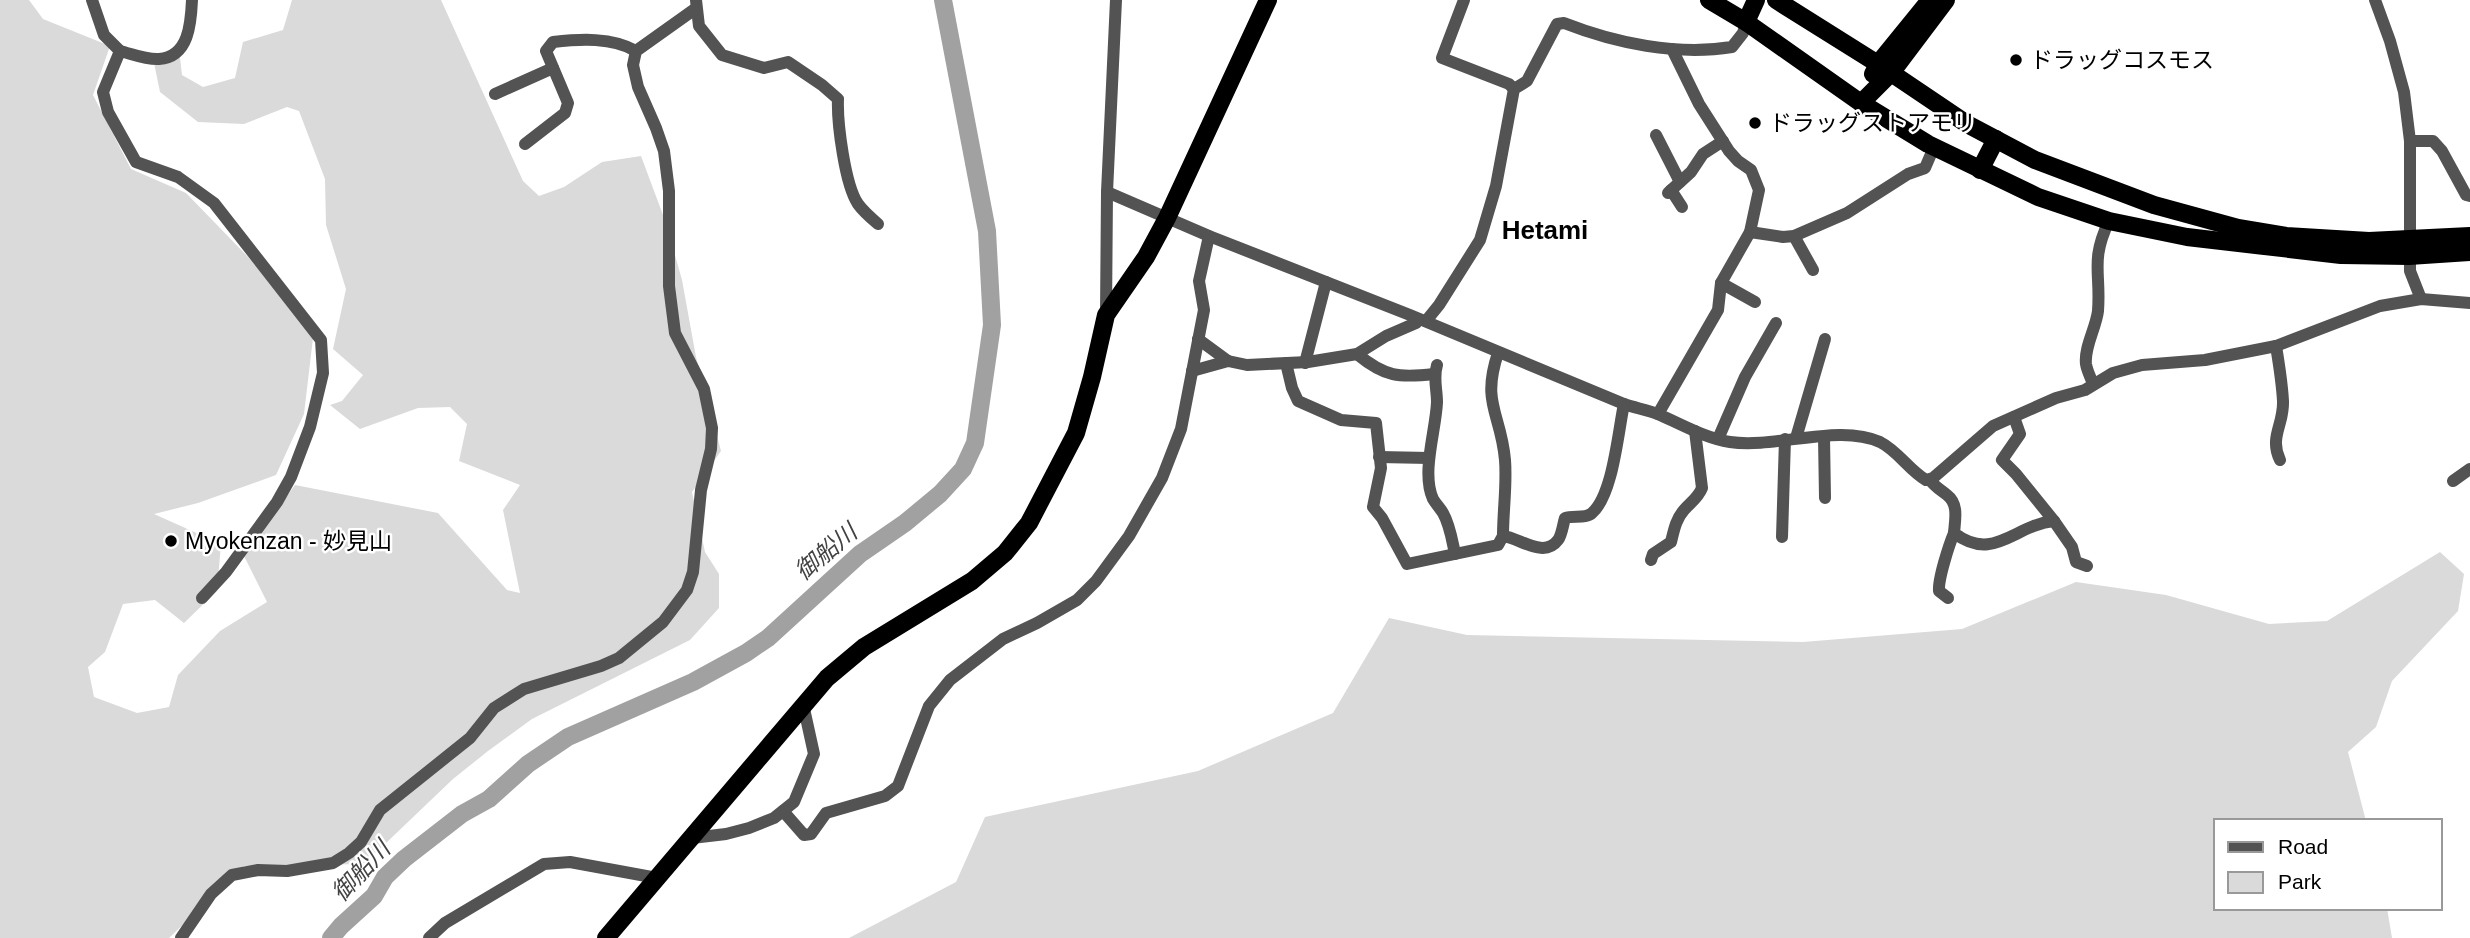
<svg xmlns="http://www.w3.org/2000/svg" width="2470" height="938" font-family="Helvetica,'Noto Sans JP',sans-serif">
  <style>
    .green { fill: #dadada }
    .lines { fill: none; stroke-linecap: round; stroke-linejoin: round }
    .river { stroke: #a1a1a1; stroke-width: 18 }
    .minor { stroke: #535353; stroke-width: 12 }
    .highway { stroke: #000; stroke-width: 18 }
    .poi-dot { fill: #000; stroke: #fff; stroke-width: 2.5 }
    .labels { text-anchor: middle; stroke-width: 5; stroke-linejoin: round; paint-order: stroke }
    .poi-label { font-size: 23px; fill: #000; stroke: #fff; text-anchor: start }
    .water-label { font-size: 24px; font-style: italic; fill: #424242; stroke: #fff }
    .quarter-label { font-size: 26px; font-weight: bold; fill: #000; stroke: #fff }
  </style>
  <rect width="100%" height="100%" fill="#fff"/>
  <!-- green -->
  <g class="green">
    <path d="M 0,0 L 29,0 L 43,19 L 110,46 L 93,95 L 131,169 L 186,193 L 251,260 L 313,338 L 304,414 L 276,475 L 198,503 L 154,514 L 221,544 L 217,591 L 184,623 L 155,600 L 123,604 L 105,652 L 88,667 L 94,697 L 137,713 L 169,707 L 178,675 L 220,631 L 267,602 L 244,556 L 295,485 L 438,513 L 507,590 L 520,593 L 503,510 L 520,485 L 459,461 L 467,424 L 450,407 L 418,408 L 360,429 L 330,405 L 342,401 L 363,375 L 333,349 L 346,289 L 326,225 L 325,179 L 299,111 L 287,107 L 244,124 L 198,122 L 160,92 L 154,63 L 180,58 L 182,75 L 203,87 L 235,78 L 243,42 L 283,30 L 292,0 L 441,0 L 523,181 L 539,196 L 564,187 L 602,162 L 641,156 L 666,223 L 682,280 L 696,357 L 721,451 L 692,492 L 705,552 L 719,574 L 719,608 L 690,640 L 532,719 L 488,751 L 453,779 L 364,864 L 244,866 L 169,938 L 0,938 Z"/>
    <path d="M 2440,552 L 2464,574 L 2458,611 L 2392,681 L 2376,727 L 2348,752 L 2366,821 L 2216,821 L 2216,908 L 2387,908 L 2392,938 L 849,938 L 956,882 L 985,817 L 1198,771 L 1333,713 L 1389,618 L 1467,635 L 1803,642 L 1962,629 L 2076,582 L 2166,595 L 2269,624 L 2327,621 Z"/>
  </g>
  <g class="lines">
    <!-- river -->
    <path class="river" d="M 331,938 L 341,926 L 374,896 L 385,877 L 404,859 L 462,814 L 489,799 L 528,764 L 568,737 L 693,682 L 746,653 L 768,638 L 860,554 L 905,523 L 940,494 L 963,469 L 975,443 L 992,325 L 987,231 L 943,0"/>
    <!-- minor -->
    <g class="minor">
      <path d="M 92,0 L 104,35 L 120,51"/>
      <path d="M 192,0 C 191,23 189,57 159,59 C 147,60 132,54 120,51 L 103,92 L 108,112 L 136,162 L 178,177 L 214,203 L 321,340 L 323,373 L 310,427 L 291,477 L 277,502 L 226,572 L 202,598"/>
      <path d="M 696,0 L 699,26 L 722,55 L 764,68 L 788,62 L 822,85 L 838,99 C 837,123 845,185 858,204 C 863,211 871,218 878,224"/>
      <path d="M 1464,0 L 1442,58 L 1509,84 L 1514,89"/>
      <path d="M 2375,0 L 2390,41 L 2404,92 L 2410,141 L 2410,271 L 2421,299"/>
      <path d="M 495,94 L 553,68"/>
      <path d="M 1656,135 L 1680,182"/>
      <path d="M 2410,141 L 2433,141 L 2442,151 L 2466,195 L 2470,196"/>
      <path d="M 525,144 L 565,113 L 568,103 L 546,51 L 553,42 C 580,39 612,37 636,51"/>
      <path d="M 1671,190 L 1682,207"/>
      <path d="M 1107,192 L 1209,236 L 1410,315 L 1624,404 C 1635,408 1648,410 1660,415 C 1683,425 1705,438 1730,442 C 1775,449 1839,423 1880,442 C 1898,451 1909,470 1926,480 L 1933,478 L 1993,426 L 2056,398 L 2085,390 L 2113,373 L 2142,365 L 2205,360 L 2276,346 L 2380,306 L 2421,299 L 2470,303"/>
      <path d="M 1668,193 L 1691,172 L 1703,154 L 1723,141"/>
      <path d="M 1750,232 L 1783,237 L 1794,236 L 1847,213 L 1908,174 L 1925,168 L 1934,147"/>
      <path d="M 1794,236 L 1813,270"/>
      <path d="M 1721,283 L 1755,302"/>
      <path d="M 1106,315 L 1107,192 L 1116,0"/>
      <path d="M 1426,321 L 1439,305 L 1480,240 L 1496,186 L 1514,89 L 1527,81 L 1557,24 L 1564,23 C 1615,43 1677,56 1732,47 L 1743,33 L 1746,22"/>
      <path d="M 1198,339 L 1228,361"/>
      <path d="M 2276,346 C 2279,364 2282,383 2283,401 C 2284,425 2269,437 2280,460"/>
      <path d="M 1498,353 C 1481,404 1501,413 1505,460 C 1507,485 1503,510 1503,536"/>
      <path d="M 1357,354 C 1385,377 1399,378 1434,374"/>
      <path d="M 1286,363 L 1292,388 L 1298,401 L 1341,420 L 1376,423 L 1381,468 L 1373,507 L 1382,518 L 1407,564 L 1498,545 L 1503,536 C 1520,538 1544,559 1558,540 C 1562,535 1563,524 1565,518 C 1573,515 1586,519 1592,513 C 1613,495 1618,432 1624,404"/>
      <path d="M 1305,363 L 1326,282"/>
      <path d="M 1437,365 C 1433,378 1437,389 1437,402 C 1436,430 1421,473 1433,499 C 1436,504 1440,508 1443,513 C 1450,525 1452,540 1455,554"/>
      <path d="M 1192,371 L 1228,361 L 1247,365 L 1308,362 L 1357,354 L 1386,336 L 1416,323 L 1418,319"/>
      <path d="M 2093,384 C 2091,378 2087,371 2086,364 C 2084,347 2096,328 2098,311 C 2101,272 2090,261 2109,221"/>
      <path d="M 1658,414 L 1718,310 L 1721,283 L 1750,232 L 1759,190 L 1751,170 L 1738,161 L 1729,151 L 1699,104 L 1672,49"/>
      <path d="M 2014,417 L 2020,434 L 2002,460 L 2016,474 L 2054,521 L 2072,547 L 2076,562 L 2087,566"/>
      <path d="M 1824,437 L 1825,498"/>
      <path d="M 1796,438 L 1825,339"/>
      <path d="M 1718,439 L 1745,377 L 1776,323"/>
      <path d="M 1379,457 L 1429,458"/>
      <path d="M 1930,480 C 1935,487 1941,490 1947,495 C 1959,504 1955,520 1954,533 C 1994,563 2014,525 2054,521"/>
      <path d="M 2453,481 L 2470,469"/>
      <path d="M 1782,537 L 1785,439"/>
      <path d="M 1651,560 L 1653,554 L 1671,542 C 1674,530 1676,519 1684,510 C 1691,502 1698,498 1702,488 L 1695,431"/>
      <path d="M 1948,598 L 1939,591 C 1938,579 1949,545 1954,533"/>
      <path d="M 783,811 L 804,835 L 811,834 L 826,813 L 885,796 L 898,786 L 929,706 L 950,680 L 1003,639 L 1037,623 L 1077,600 L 1096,581 L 1129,536 L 1162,478 L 1181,429 L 1204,310 L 1199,281 L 1209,236"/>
      <path d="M 692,838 L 726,834 L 749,828 L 774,818 L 794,802 L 814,754 L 803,704"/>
      <path d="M 181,938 L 211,894 L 232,875 L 258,870 L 287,871 L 333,863 L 349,853 L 361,842 L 380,810 L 470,738 L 494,708 L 524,689 L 601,666 L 619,658 L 663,622 L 687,590 L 693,572 L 701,490 L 711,449 L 712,428 L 704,389 L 675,333 L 669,286 L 669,191 L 664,151 L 656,128 L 638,87 L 633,65 L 636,51 L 695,9"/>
      <path d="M 429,938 L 445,923 L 544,864 L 570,862 L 657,878"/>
    </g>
    <!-- highway -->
    <g class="highway">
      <path d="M 1709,0 L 1746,22 L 1861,103 L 1928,144 L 2038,197 L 2109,221 L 2187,237 L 2341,255 L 2409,256 L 2470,252"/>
      <path d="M 1776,0 L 1878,64 L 1967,124 L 2035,160 L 2154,205 L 2238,228 L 2286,236 L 2369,241 L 2470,236"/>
      <path d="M 1746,22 L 1756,0"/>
      <path d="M 1873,74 L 1878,64 L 1930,0"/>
      <path d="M 1861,103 L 1891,73 L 1946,0"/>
      <path d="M 1980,170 L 1996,139"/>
      <path d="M 606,938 L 827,678 L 864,647 L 972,581 L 1005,553 L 1029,523 L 1076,433 L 1092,377 L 1106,315 L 1146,257 L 1167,218 L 1268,0"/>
    </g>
  </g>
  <!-- markers -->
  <g class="poi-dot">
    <circle cx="2016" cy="60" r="7"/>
    <circle cx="1755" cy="123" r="7"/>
    <circle cx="171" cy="541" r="7"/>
  </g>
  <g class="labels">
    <!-- poi labels -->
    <g class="poi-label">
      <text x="2030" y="68">ドラッグコスモス</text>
      <text x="1769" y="131">ドラッグストアモリ</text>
      <text x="185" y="549">Myokenzan - 妙見山</text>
    </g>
    <!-- water labels -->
    <g class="water-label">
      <text transform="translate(826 552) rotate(-40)" y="8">御船川</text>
      <text transform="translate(361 871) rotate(-47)" y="8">御船川</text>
    </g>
    <!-- quarter labels -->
    <g class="quarter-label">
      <text x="1545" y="239">Hetami</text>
    </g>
  </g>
  <!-- legend -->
  <rect x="2214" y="819" width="228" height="91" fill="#ffffff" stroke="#999999" stroke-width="2"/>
  <rect x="2228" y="842" width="35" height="10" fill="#535353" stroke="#999999" stroke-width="2"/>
  <text x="2278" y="854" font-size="21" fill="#000000">Road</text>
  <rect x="2228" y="872" width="35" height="21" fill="#dadada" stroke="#999999" stroke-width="2"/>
  <text x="2278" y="889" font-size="21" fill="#000000">Park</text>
</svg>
